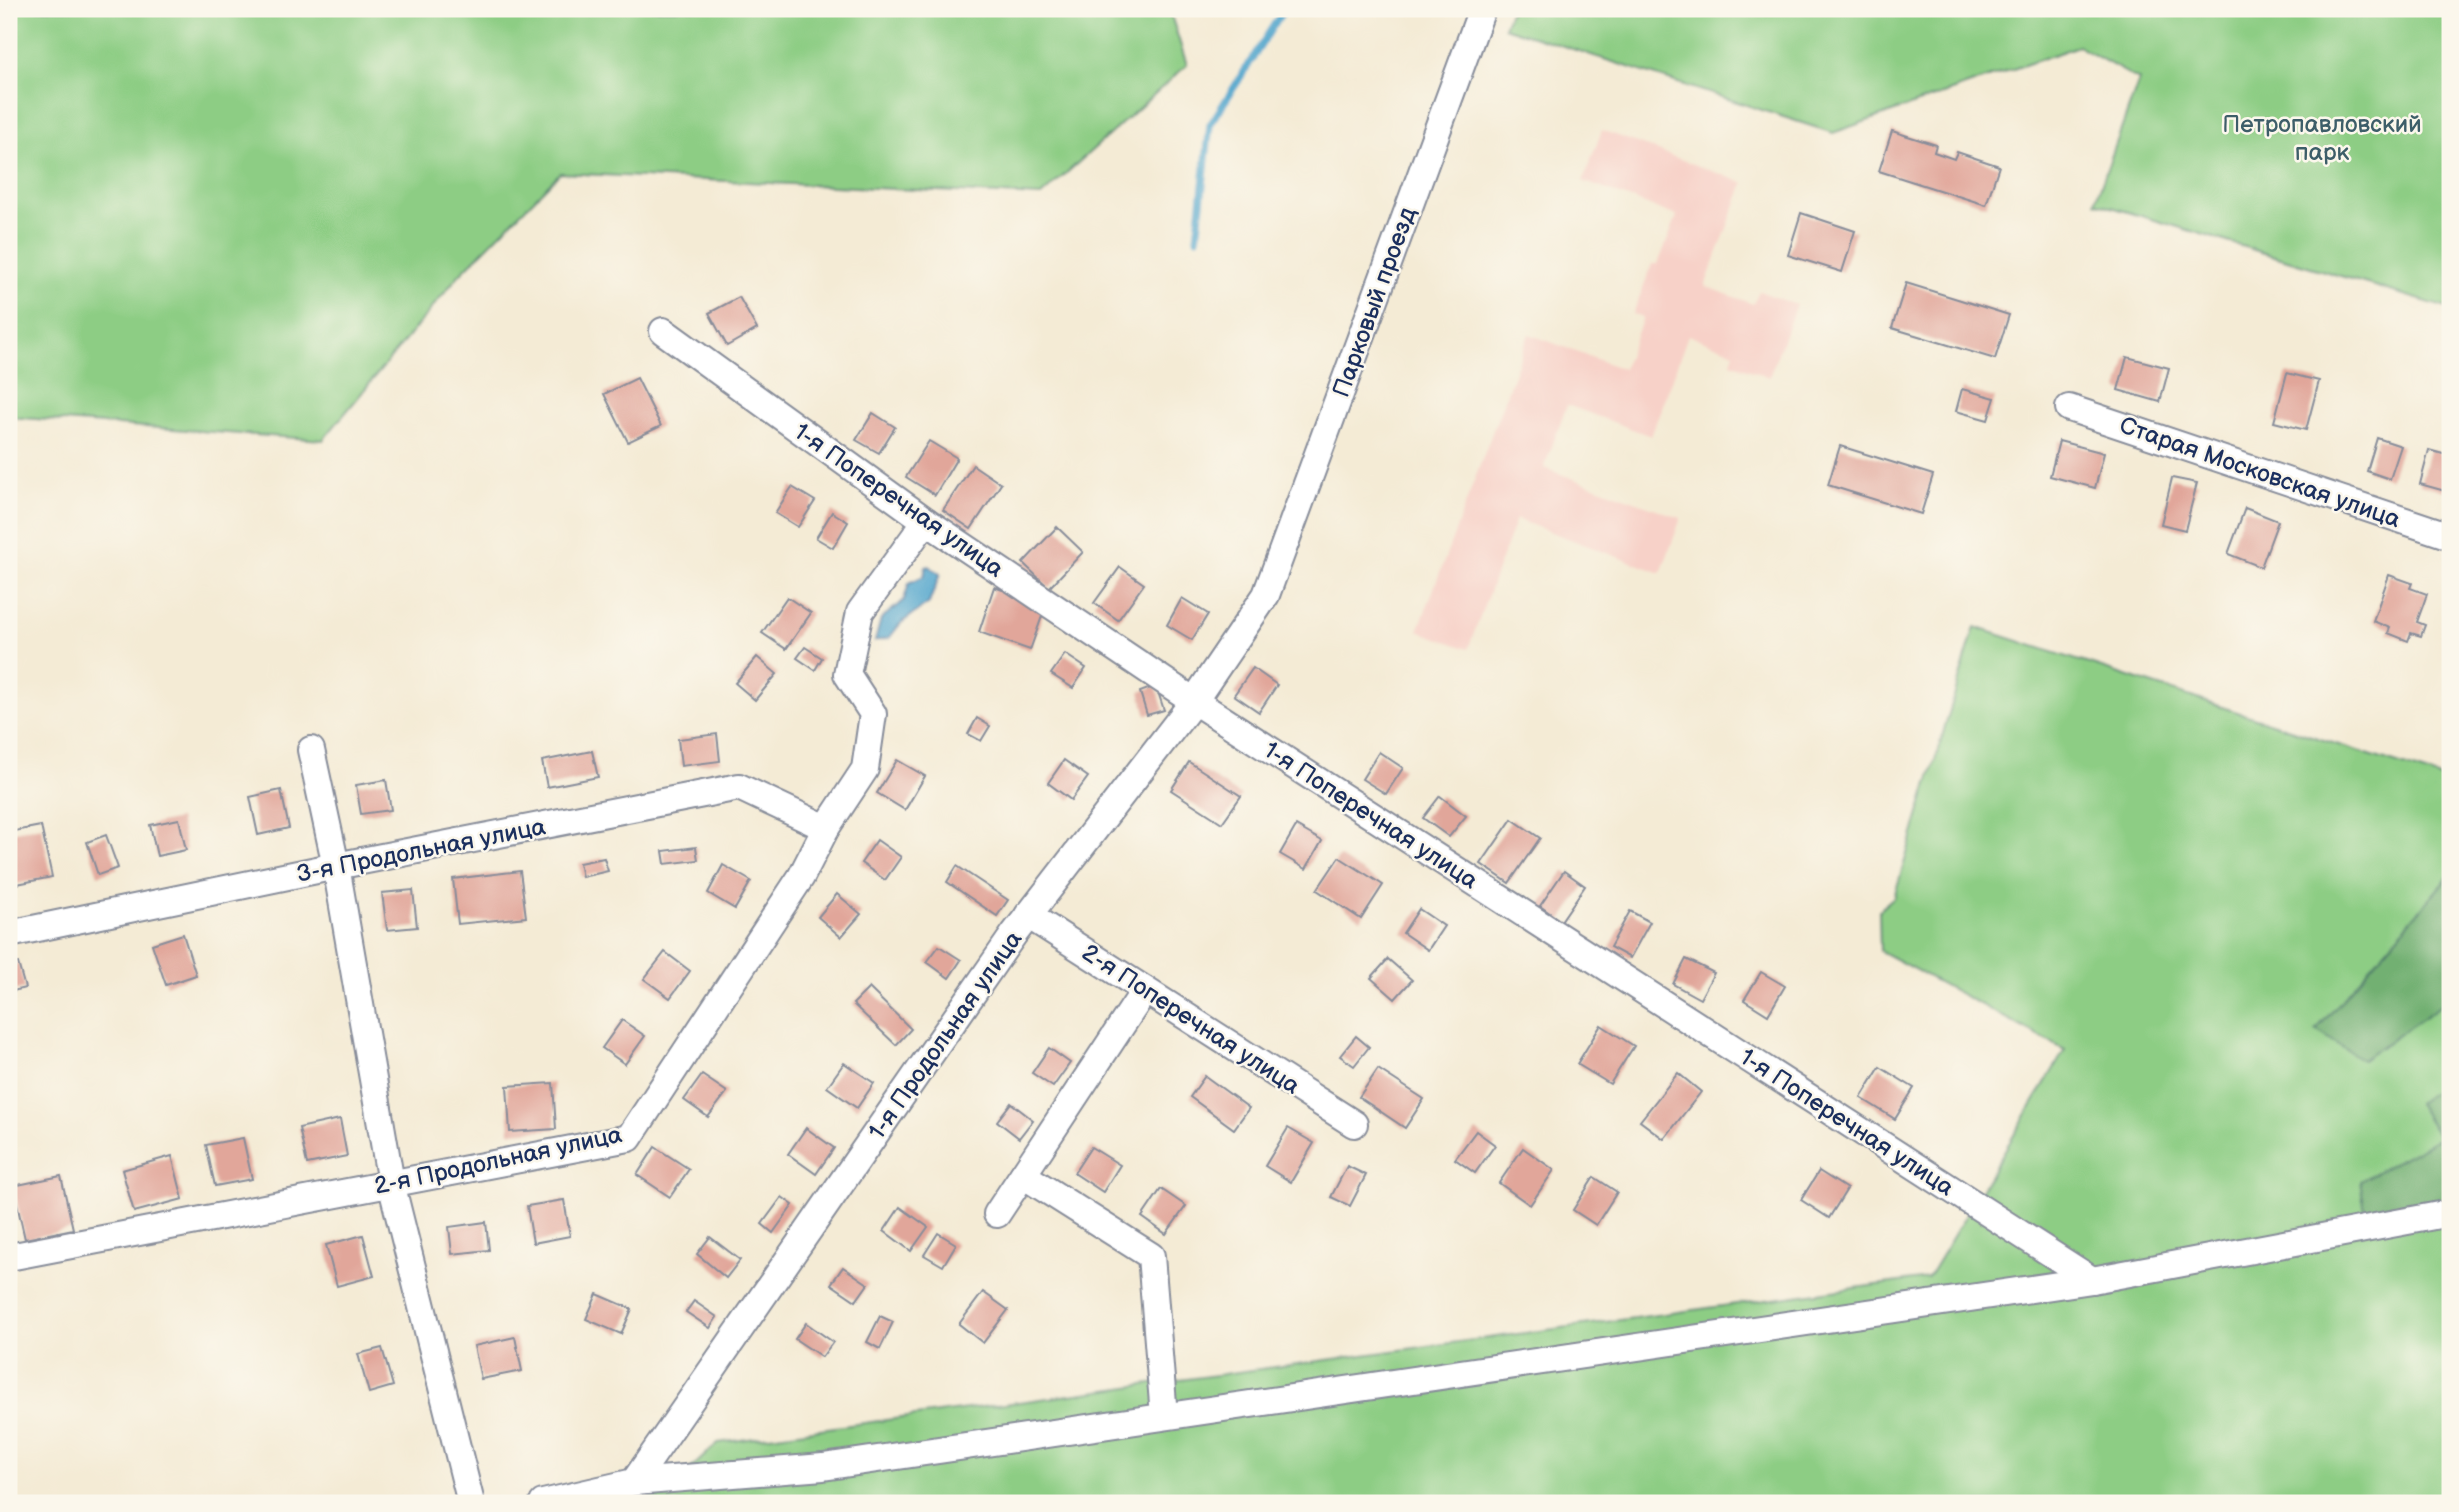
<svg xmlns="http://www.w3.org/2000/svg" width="2459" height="1512" font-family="'Balsamiq Sans',sans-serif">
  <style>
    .built { fill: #f7d1c8 }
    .green { fill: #8dcd84; stroke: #547e71; stroke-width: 2 }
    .forest { fill: #72b072; stroke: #467068; stroke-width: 2 }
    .water { fill: #50a4cc; stroke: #366a95; stroke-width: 2 }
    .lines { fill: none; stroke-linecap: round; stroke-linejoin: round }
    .stream { stroke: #50a4cc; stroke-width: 7 }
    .building { fill: #e1a69a }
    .street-casing { stroke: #888d9a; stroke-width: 30 }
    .street { stroke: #fff; stroke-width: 26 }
    .labels { text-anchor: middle; stroke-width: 5; stroke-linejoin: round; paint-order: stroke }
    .park-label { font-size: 24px; fill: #3d5e69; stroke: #fbf7ec }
    .street-label { font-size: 24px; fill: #1b2f5e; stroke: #fbf7ec }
  </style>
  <rect width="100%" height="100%" fill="#fbf7ec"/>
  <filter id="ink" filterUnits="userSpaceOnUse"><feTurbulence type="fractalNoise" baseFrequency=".0143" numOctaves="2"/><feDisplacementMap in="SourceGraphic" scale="14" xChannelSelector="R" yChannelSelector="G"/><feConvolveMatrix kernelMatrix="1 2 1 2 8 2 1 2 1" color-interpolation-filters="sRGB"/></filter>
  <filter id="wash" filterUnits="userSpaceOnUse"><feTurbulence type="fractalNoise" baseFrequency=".00686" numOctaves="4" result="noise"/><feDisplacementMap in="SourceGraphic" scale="28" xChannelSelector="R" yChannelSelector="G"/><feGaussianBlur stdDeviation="1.57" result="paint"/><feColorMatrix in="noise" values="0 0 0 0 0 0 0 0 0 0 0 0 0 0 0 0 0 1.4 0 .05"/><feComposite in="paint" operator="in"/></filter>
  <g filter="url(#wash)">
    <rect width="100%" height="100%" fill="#f4ebd5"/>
    <!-- built -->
    <path class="built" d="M 1602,130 L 1744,183 L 1705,286 L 1753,304 L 1759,291 L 1796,305 L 1769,377 L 1731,363 L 1734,352 L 1688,335 L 1651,436 L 1567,405 L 1544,468 L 1681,518 L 1661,573 L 1516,519 L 1468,649 L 1418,631 L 1529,334 L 1623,369 L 1643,318 L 1633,314 L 1652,264 L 1658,264 L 1677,216 L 1583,181 Z"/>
    <!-- green -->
    <g class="green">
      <path d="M 9,9 L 1169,9 L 1187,65 L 1041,196 L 560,173 L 459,275 L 323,440 L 9,417 Z"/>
      <path d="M 1511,9 L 2450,9 L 2450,309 L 2095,202 L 2139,80 L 2078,46 L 1833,133 L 1504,27 Z"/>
      <path d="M 1975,627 L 2450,781 L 2450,1503 L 630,1503 L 666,1492 L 718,1443 L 1928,1278 L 2065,1050 L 1880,951 L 1879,910 L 1894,897 Z"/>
    </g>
    <!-- forest -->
    <g class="forest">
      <path d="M 2450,875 L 2450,999 L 2362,1060 L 2316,1030 Z"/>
      <path d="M 2450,1081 L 2450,1213 L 2368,1228 L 2360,1181 L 2439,1138 L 2417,1103 Z"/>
    </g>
    <!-- water -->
    <path class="water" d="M 929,566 L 940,574 L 929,603 L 901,623 L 889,638 L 875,641 L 881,619 L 904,600 L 909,583 L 924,576 L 926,567 Z"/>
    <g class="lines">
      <!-- stream -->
      <path class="stream" d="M 1197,238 L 1210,125 L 1284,9"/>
    </g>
    <g id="blocks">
      <!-- building -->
      <g class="building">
        <path d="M 1892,131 L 1936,145 L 1934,152 L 1954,159 L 1957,152 L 1999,166 L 1986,205 L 1879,171 Z"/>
        <path d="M 1801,213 L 1855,231 L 1842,272 L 1788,255 Z"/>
        <path d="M 1906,283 L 2009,315 L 1995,359 L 1892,328 Z"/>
        <path d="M 739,297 L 757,329 L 727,346 L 709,313 Z"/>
        <path d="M 2127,357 L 2169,368 L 2160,402 L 2118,390 Z"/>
        <path d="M 2287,373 L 2319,381 L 2306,430 L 2274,422 Z"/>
        <path d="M 637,378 L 661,426 L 628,442 L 604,394 Z"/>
        <path d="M 1962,389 L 1995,398 L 1988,420 L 1956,411 Z"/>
        <path d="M 873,413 L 895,427 L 879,453 L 856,440 Z"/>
        <path d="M 2377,438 L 2401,446 L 2390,479 L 2367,471 Z"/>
        <path d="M 929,441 L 957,458 L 935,495 L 906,477 Z"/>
        <path d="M 2059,441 L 2104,453 L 2095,488 L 2050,476 Z"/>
        <path d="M 1840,446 L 1933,475 L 1921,514 L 1828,485 Z"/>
        <path d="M 2429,450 L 2450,456 L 2450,471 L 2445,491 L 2420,484 Z"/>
        <path d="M 973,465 L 1001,484 L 971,529 L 943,510 Z"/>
        <path d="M 2172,478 L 2197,483 L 2185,530 L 2161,524 Z"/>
        <path d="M 792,487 L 815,501 L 798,527 L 775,513 Z"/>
        <path d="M 2245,508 L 2278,521 L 2261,567 L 2228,554 Z"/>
        <path d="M 832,512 L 848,522 L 833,548 L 816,538 Z"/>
        <path d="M 1057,527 L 1083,552 L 1049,588 L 1023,563 Z"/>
        <path d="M 1120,567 L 1144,584 L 1118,620 L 1094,603 Z"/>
        <path d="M 2389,575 L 2412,583 L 2410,588 L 2427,594 L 2417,622 L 2425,625 L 2421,636 L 2411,633 L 2408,641 L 2388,633 L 2390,628 L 2373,621 Z"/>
        <path d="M 994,587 L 1046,605 L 1030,650 L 979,632 Z"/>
        <path d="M 787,597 L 811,613 L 786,649 L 762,633 Z"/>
        <path d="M 1182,598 L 1208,614 L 1192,640 L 1167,625 Z"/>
        <path d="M 805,647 L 822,658 L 815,670 L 797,658 Z"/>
        <path d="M 1065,654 L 1086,668 L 1073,688 L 1051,674 Z"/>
        <path d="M 757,657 L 777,674 L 755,700 L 735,683 Z"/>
        <path d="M 1253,668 L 1277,685 L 1259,712 L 1234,695 Z"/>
        <path d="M 1156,686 L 1164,710 L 1147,715 L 1140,692 Z"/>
        <path d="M 977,718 L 990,726 L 981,741 L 968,734 Z"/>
        <path d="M 717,734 L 720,761 L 681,766 L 678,739 Z"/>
        <path d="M 592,751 L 598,777 L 547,787 L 542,761 Z"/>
        <path d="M 1379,752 L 1403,768 L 1386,794 L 1362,779 Z"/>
        <path d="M 897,760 L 925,776 L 905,810 L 877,793 Z"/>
        <path d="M 1064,760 L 1088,777 L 1071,800 L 1048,783 Z"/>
        <path d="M 1189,762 L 1241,796 L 1222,823 L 1171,790 Z"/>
        <path d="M 386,780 L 391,810 L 361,814 L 356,785 Z"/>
        <path d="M 281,790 L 289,828 L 258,835 L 250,797 Z"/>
        <path d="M 1440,796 L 1466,816 L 1449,837 L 1423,818 Z"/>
        <path d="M 179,819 L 186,850 L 157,856 L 150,825 Z"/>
        <path d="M 1512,819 L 1540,838 L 1509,883 L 1481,864 Z"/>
        <path d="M 41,826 L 52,877 L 12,885 L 9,870 L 9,832 Z"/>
        <path d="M 1296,826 L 1322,841 L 1306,869 L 1280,854 Z"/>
        <path d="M 106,835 L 118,868 L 98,875 L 87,842 Z"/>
        <path d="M 877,840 L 901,857 L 885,880 L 861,863 Z"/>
        <path d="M 696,847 L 698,860 L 665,864 L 663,851 Z"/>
        <path d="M 1339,857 L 1383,885 L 1361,919 L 1317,890 Z"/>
        <path d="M 604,858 L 608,871 L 582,877 L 579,863 Z"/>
        <path d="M 723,865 L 751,881 L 735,909 L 708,893 Z"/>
        <path d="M 957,866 L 1008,900 L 997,916 L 947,882 Z"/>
        <path d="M 520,871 L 526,917 L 458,924 L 453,879 Z"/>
        <path d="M 1564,871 L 1585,886 L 1561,921 L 1540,906 Z"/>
        <path d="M 413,890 L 417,927 L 387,930 L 382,893 Z"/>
        <path d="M 837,894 L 861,914 L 841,937 L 818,917 Z"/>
        <path d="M 1419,909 L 1444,926 L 1428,950 L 1403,933 Z"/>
        <path d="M 1630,911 L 1650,922 L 1630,958 L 1610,947 Z"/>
        <path d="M 183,934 L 196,975 L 166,985 L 152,944 Z"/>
        <path d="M 939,946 L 961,960 L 949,978 L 927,962 Z"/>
        <path d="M 665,952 L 690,971 L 670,998 L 644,979 Z"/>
        <path d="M 1388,959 L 1412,980 L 1395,999 L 1371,978 Z"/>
        <path d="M 1686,959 L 1714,973 L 1700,999 L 1673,984 Z"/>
        <path d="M 18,963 L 25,988 L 9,992 L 9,965 Z"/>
        <path d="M 1761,972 L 1785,986 L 1768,1015 L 1744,1000 Z"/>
        <path d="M 869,988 L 911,1029 L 896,1045 L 853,1004 Z"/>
        <path d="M 622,1020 L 645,1036 L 625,1064 L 602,1048 Z"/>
        <path d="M 1601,1025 L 1634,1046 L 1610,1084 L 1577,1064 Z"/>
        <path d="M 1356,1036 L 1369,1047 L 1354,1066 L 1340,1056 Z"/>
        <path d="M 1049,1048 L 1070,1063 L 1053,1087 L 1032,1073 Z"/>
        <path d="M 844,1063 L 874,1083 L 857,1108 L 827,1087 Z"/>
        <path d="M 1880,1067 L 1914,1088 L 1895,1119 L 1861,1098 Z"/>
        <path d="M 1378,1069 L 1424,1099 L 1405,1128 L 1359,1097 Z"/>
        <path d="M 1678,1073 L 1701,1092 L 1664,1139 L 1640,1121 Z"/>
        <path d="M 702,1075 L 727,1092 L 708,1117 L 684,1100 Z"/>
        <path d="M 1205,1076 L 1249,1108 L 1234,1129 L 1190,1097 Z"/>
        <path d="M 553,1083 L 556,1129 L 510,1132 L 507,1086 Z"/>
        <path d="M 1011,1103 L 1033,1120 L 1019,1138 L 997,1121 Z"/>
        <path d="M 340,1119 L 347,1156 L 307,1164 L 299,1128 Z"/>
        <path d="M 806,1128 L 834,1148 L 816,1174 L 788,1154 Z"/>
        <path d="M 1288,1128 L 1314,1143 L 1291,1182 L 1265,1166 Z"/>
        <path d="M 1476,1131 L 1495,1145 L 1475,1173 L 1455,1159 Z"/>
        <path d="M 243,1138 L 252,1179 L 215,1186 L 206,1145 Z"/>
        <path d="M 655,1147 L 689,1169 L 670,1197 L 637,1175 Z"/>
        <path d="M 1091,1147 L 1120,1165 L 1103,1192 L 1074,1173 Z"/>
        <path d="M 1523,1148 L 1554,1170 L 1530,1205 L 1499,1183 Z"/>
        <path d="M 172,1156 L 183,1199 L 134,1212 L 122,1170 Z"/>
        <path d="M 1347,1166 L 1366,1175 L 1350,1206 L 1331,1197 Z"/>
        <path d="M 1819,1171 L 1847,1189 L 1829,1218 L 1801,1200 Z"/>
        <path d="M 61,1176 L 73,1229 L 25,1239 L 13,1186 Z"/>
        <path d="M 1594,1177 L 1617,1192 L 1596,1225 L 1573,1210 Z"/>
        <path d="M 1161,1189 L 1186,1206 L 1166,1234 L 1142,1217 Z"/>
        <path d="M 782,1197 L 793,1205 L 773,1233 L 762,1224 Z"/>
        <path d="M 564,1200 L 570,1236 L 533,1243 L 527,1206 Z"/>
        <path d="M 900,1207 L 928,1227 L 911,1251 L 884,1231 Z"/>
        <path d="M 486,1222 L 489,1250 L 452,1254 L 449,1227 Z"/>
        <path d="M 938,1233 L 956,1244 L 943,1266 L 924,1255 Z"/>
        <path d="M 363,1235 L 374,1276 L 337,1286 L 326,1245 Z"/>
        <path d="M 710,1237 L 740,1260 L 726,1278 L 697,1254 Z"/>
        <path d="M 843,1267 L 868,1284 L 856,1301 L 831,1284 Z"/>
        <path d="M 983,1292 L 1008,1310 L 983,1343 L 959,1324 Z"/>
        <path d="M 597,1294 L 632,1309 L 621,1334 L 586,1319 Z"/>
        <path d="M 694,1301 L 717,1317 L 710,1328 L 686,1312 Z"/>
        <path d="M 880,1316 L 893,1322 L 880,1349 L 867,1342 Z"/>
        <path d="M 806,1323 L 833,1342 L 822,1357 L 795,1339 Z"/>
        <path d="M 515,1337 L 522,1371 L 481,1379 L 474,1346 Z"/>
        <path d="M 382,1348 L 393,1386 L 369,1393 L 358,1354 Z"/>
      </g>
    </g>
  </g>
  <g filter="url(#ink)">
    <use href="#blocks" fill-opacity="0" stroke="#888d9a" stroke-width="2"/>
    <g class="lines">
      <defs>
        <g id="street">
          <path d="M 663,331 L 926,521 L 1194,701 L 2092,1280"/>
          <path d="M 2069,408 L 2450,536"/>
          <path d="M 311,750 L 336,866 L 391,1183 L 471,1503"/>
          <path d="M 1028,915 L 1354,1124"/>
          <path d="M 9,934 L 336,866 L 739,787 L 826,828"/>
          <path d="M 1023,1175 L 1151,1256 L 1164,1416"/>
          <path d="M 997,1214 L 1145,990"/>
          <path d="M 9,1257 L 629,1138 L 801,877 L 826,828 L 865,769 L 873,714 L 847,674 L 860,612 L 926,521"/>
          <path d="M 634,1482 L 1014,934 L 1194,701 L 1266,595 L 1482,9"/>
          <path d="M 543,1503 L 634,1482 L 823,1467 L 2092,1280 L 2450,1213"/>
        </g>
      </defs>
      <!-- street casing -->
      <use href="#street" class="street-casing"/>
      <!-- street -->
      <use href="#street" class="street"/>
    </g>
  </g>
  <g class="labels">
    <!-- park labels -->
    <g class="park-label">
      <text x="2322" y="132">Петропавловский<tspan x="2322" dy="28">парк</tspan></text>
    </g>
    <!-- street labels -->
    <g class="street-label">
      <text transform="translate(1374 302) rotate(-70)" y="8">Парковый проезд</text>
      <text transform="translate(2260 472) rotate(19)" y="8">Старая Московская улица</text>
      <text transform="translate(899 500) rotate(35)" y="8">1-я Поперечная улица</text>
      <text transform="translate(1371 815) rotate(33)" y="8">1-я Поперечная улица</text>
      <text transform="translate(421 850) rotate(-11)" y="8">3-я Продольная улица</text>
      <text transform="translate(1191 1019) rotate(33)" y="8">2-я Поперечная улица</text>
      <text transform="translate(945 1035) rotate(-55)" y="8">1-я Продольная улица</text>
      <text transform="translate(1847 1122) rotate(33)" y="8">1-я Поперечная улица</text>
      <text transform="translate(498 1160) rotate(-12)" y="8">2-я Продольная улица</text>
    </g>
  </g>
  <!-- margin -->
  <rect width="2459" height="1512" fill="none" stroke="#fbf7ec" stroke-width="35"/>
</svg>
